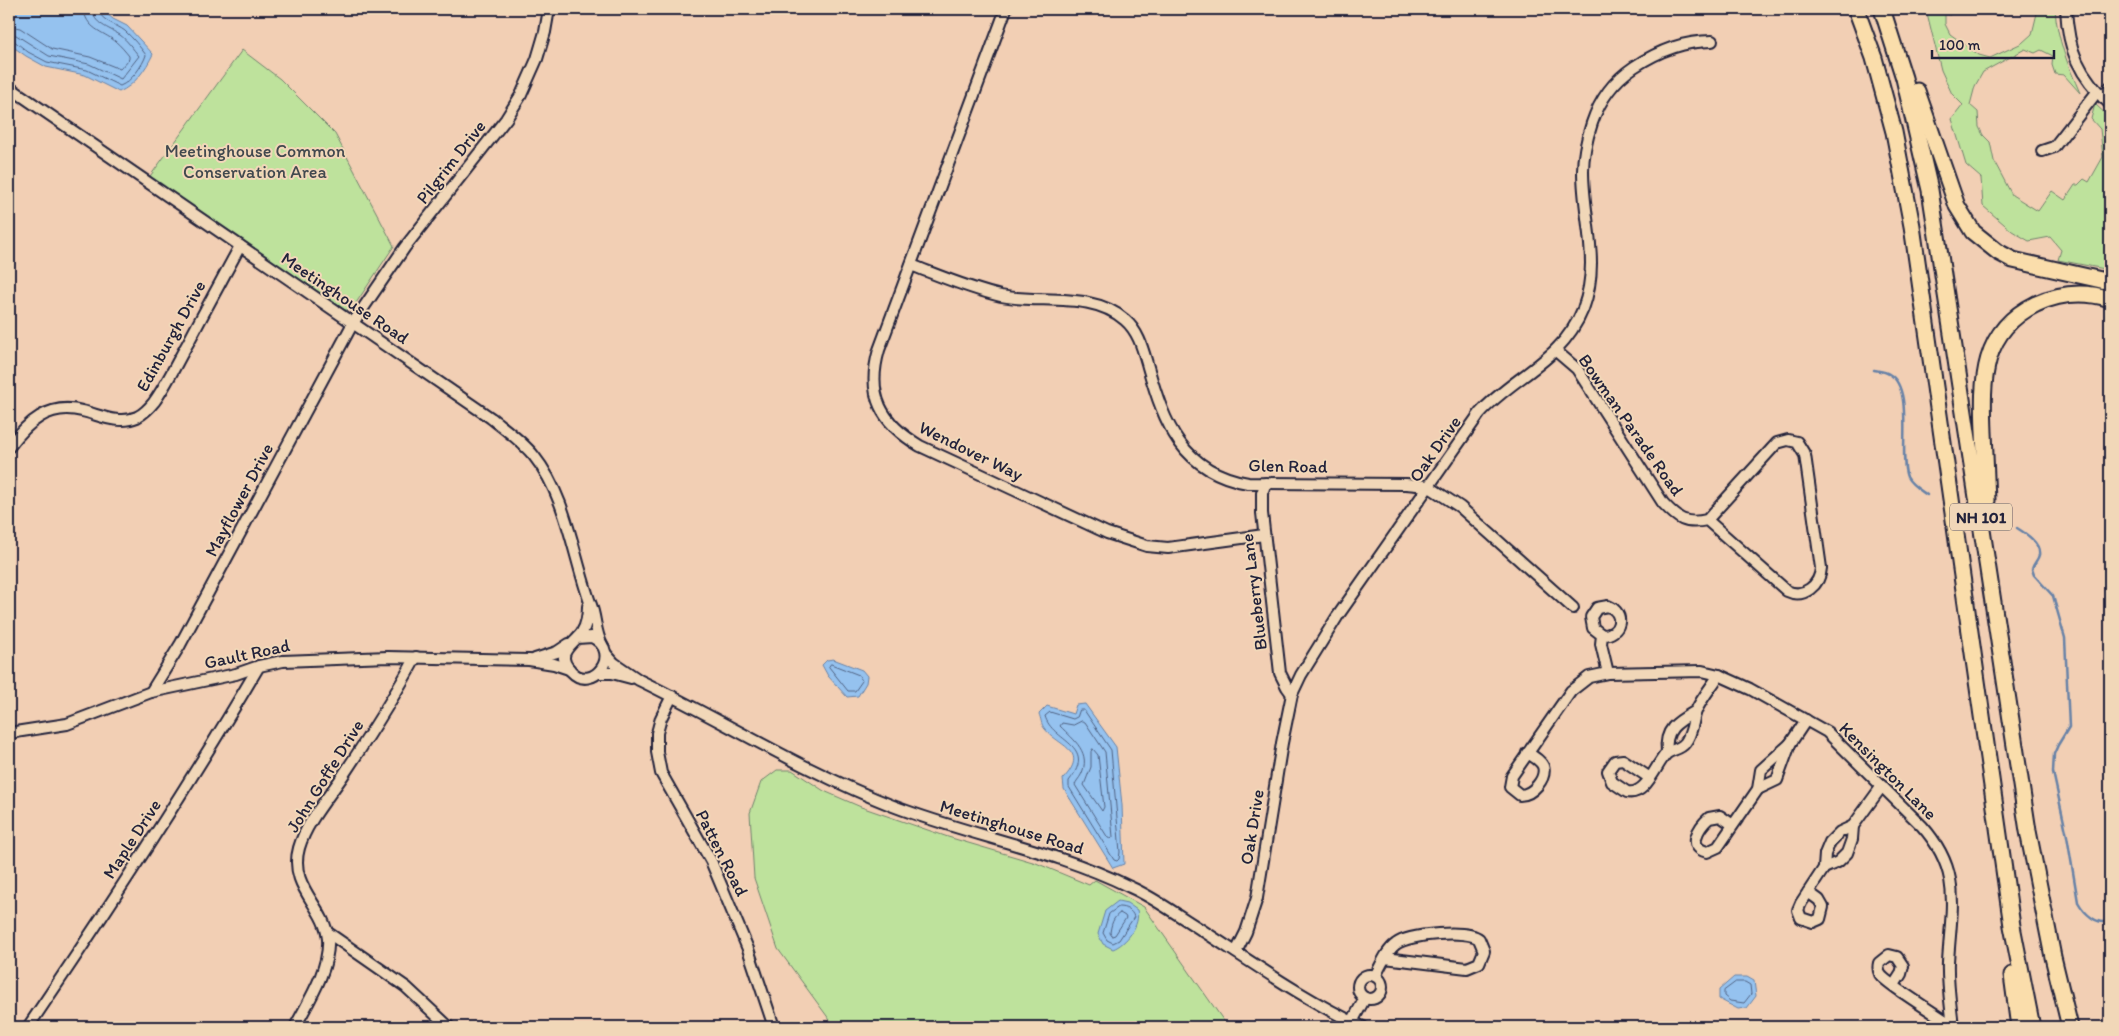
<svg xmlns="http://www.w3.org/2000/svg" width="2119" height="1036" font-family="Itim,sans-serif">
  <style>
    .green { fill: #bee29c; stroke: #70826c }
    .water { fill: #95c2ef; stroke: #6782a7 }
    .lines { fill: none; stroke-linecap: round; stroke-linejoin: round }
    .shore { stroke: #506283; stroke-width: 1 }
    .stream { stroke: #6782a7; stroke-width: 2.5 }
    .minor-casing { stroke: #22223b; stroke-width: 14 }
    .highway-casing { stroke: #22223b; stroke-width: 19 }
    .minor { stroke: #f1d7b8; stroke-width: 10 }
    .highway { stroke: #faddab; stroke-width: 15 }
    .labels { text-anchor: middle; stroke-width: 4; stroke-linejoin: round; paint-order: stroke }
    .shield { fill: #f1d7b8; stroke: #605860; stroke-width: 1 }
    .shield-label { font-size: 16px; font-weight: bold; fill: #22223b }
    .park-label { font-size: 18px; fill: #41484e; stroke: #f1d7b8 }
    .street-label { font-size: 18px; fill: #22223b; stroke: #f1d7b8 }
  </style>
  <rect width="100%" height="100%" fill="#f2cfb4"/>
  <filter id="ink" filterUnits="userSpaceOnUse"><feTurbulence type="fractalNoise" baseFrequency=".02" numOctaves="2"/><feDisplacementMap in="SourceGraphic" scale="10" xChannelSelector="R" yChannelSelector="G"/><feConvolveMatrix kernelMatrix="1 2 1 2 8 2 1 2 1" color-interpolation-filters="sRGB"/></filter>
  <g filter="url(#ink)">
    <!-- green -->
    <g class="green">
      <path d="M 1926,9 L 1951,9 L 1950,15 L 1945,14 L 1945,24 L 1950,34 L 1979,55 L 1990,58 L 2022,43 L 2032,34 L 2038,9 L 2055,9 C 2057,39 2068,65 2080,93 L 2064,75 L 2055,74 L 2052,65 L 2053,56 L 2041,50 L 2035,53 L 2025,49 L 1983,72 L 1975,86 L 1970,105 L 1978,112 L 1979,127 L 1983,135 L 1990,142 L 1994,161 L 2012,195 L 2038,211 L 2052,191 L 2065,200 L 2075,185 L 2078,185 L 2084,179 L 2089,182 L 2103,157 L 2100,129 L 2091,119 L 2095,104 L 2110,118 L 2110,270 L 2058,260 L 2061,250 L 2050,237 L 2029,241 L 2012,231 L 1983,206 L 1981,178 L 1966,165 L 1952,119 L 1963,105 L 1952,94 L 1941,70 Z"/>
      <path d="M 242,50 L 280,79 L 335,134 L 394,246 L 354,306 L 347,310 L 340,309 L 148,179 Z"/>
      <path d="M 777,770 L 792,770 L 824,791 L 861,807 L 948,837 L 1036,863 L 1089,885 L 1095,880 L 1144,907 L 1228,1027 L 835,1027 L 778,949 L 754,878 L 750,813 L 761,782 Z"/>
    </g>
    <!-- water -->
    <g class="water">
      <path d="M 9,9 L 101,9 L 113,19 L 127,26 L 153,54 C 146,69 134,86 119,92 L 85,75 L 46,67 L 26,56 L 9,44 Z"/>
      <path d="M 833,659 L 862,670 L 867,676 L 866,683 L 858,696 L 847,697 L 828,676 L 822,665 L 827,660 Z"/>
      <path d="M 1085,704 L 1116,747 L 1122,805 L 1124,864 L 1113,868 L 1064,789 L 1063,779 C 1090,750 1059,747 1045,729 C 1041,725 1041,718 1039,714 L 1047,706 L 1073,714 L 1076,705 Z"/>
      <path d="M 1118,901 L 1127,903 L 1137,910 C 1141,925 1126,944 1113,949 L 1103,944 L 1098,934 L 1105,911 Z"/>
      <path d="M 1734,977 L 1747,977 L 1754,981 L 1756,996 L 1747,1008 L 1738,1009 L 1719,999 L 1719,990 Z"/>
    </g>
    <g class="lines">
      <!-- shore -->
      <g class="shore">
        <path d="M 9,26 L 20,28 L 52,49 L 90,57 L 120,69 L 129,59 L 129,56 C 125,51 120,45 115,41 C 103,32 85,28 84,9"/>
        <path d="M 9,33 L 16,35 L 49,56 L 89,64 L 121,79 L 139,56 C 133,49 127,40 120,35 C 109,28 93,24 92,9"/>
        <path d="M 9,40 L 13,40 L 28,52 L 47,62 L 87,70 L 120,86 C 131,82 143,65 146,55 C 140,47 133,38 125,31 C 116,24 100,21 98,9"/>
        <path d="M 831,664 L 859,675 L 862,681 L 855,691 L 848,691 L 829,667 Z"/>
        <path d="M 1080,710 L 1084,710 L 1111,750 L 1120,852 L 1119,859 L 1117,861 L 1114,860 L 1069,787 L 1069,781 C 1098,744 1052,742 1045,716 L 1050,712 L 1073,719 L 1077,717 Z"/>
        <path d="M 1082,721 L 1085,722 L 1105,752 L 1113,837 L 1111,839 L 1108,838 L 1075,785 C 1076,781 1079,779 1081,775 C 1092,753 1074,740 1060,726 L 1062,723 L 1073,725 Z"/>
        <path d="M 1093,749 L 1098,755 L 1104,807 L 1102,811 L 1084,785 L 1091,767 L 1091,752 Z"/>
        <path d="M 1119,907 C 1125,907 1132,910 1134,917 L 1119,940 L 1113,943 L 1107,940 L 1103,933 L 1109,914 Z"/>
        <path d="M 1120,913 L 1125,916 L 1126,918 L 1115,935 L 1112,936 L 1110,933 C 1111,925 1113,917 1120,913 Z"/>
        <path d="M 1736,982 L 1745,982 L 1750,985 L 1751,994 L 1744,1003 L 1730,1001 L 1724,996 L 1724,991 Z"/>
      </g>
      <!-- stream -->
      <g class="stream">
        <path d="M 1874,370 C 1878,371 1885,371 1889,374 C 1915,388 1898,454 1907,477 C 1911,485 1920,490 1927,495"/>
        <path d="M 2017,528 C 2025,533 2041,543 2039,555 C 2038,560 2033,564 2032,569 L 2034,575 L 2053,596 L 2065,638 L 2069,727 L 2058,745 L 2054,754 L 2053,772 L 2067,836 L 2078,902 C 2084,913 2098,927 2110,920"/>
      </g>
      <defs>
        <g id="minor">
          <path d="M 1006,9 L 879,350 C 866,395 881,423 920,446 L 1107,533 L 1147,546 L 1168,548 L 1264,535"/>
          <path d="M 1997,9 L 1998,9"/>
          <path d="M 2066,9 C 2068,50 2079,76 2110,104"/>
          <path d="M 9,87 L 491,418 C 506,430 522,441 534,456 C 567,497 573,556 591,605 C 596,618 595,632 602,645"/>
          <path d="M 2103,98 L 2110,87"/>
          <path d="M 2042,151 L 2054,147 L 2097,92"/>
          <path d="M 911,265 C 940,276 970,289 1001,296 C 1041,304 1092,291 1125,320 C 1139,332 1143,350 1148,367 C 1164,423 1182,472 1248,483 L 1406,484 L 1428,486 L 1460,507 L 1573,608"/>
          <path d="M 1556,351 L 1577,369 L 1663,503 C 1678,519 1685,525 1707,520 L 1777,443 L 1788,440 L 1797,442 L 1805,455 L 1821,568 C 1820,585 1804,599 1787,591 L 1707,520"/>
          <path d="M 9,447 C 27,423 49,402 82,411 C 100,415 118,425 137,417 C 143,414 150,407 154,402 C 167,384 177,362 188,343 C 205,310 223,278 240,246"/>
          <path d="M 1266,483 L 1262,493 L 1262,513 L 1280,673 L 1287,687 L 1292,694"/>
          <path d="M 1602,635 L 1593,628 L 1591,617 L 1597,608 L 1608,606 C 1626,613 1621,635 1602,635 L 1601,644 L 1608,673"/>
          <path d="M 577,638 L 592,637 C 624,653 592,694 571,671 C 553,653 574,644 582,632 C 587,624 588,616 588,606"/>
          <path d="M 606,654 L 614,663 L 639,680 C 724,721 805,772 893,806 C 971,836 1055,850 1130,887 C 1155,898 1177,915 1200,929 C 1253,963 1305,1000 1363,1027"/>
          <path d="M 535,659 L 557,652 L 569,644"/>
          <path d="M 599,673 L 612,673 L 631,678"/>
          <path d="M 151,692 L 180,645 L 353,323 L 405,247 L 506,119 L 521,95 L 537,59 L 545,32 L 549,9"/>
          <path d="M 672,696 L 661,718 L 657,733 L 657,752 L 661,773 L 711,861 L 748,949 L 774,1027"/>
          <path d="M 9,733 L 67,724 L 151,692 L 236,674 L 259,666 L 283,661 L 388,657 L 529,660 L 554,664 L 569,669"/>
          <path d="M 1667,752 C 1664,729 1677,722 1696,711"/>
          <path d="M 1527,753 C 1533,756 1540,760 1543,766 C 1547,779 1532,795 1520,795 L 1510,787 L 1512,776 L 1571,691 L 1589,677 L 1608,673 L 1702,671 L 1719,675 L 1750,689 L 1827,732 L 1922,826 C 1963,872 1951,907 1948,962 C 1947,984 1951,1006 1953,1027"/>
          <path d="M 1650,778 L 1623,760 L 1615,761 L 1608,771 L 1612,782 L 1627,792 C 1646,796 1655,766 1666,754 C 1671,749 1680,750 1685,743 C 1693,733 1692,722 1696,711 C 1701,699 1712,686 1719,675"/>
          <path d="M 1758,789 L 1777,780 L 1790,744 L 1806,720"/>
          <path d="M 1733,825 L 1720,816 L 1709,818 C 1699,827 1686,847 1707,852 L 1718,847 L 1758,789 L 1761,770 L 1790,744"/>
          <path d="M 1824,868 L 1825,854 L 1830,842 L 1840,832 L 1853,826 L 1882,786"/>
          <path d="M 1808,892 L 1819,900 L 1823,907 L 1820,919 L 1813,922 L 1801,918 L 1798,910 L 1801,903 L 1824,868 L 1838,862 L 1847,853 L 1852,839 L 1853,826"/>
          <path d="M 327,932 L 406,987 L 449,1027"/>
          <path d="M 1236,952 L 1246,932 L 1257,898 L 1282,743 L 1292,694 L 1301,675 L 1337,617 L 1480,413 C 1515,375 1562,361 1583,309 C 1601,261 1583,220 1583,171 C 1583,155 1587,138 1592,123 C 1600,99 1613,81 1634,67 C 1658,51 1683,41 1712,41"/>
          <circle cx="1370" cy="987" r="12"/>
          <path d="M 1375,976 C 1381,966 1386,951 1396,944 C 1409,934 1468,929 1479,939 L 1484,951 L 1479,963 L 1467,968 L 1385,958"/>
          <path d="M 1894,985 L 1901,974 L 1903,966 L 1897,957 L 1889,955 L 1879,963 C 1878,967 1878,970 1880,974 C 1885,983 1941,1017 1953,1026"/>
          <path d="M 1352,1022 L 1365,998"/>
          <path d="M 28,1027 C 108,909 187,789 259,666"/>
          <path d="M 295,1027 C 308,1002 330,969 328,939 C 325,906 288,887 299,848 C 306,823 327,799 342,777 C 368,738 393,699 416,657"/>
        </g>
        <g id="highway">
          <path d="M 1856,9 L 1874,58 L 1894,132 L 1912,226 L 2012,926 L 2032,1027"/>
          <path d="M 1882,9 L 1904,78 L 1930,190 L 2028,831 L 2053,957 L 2070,1027"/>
          <path d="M 1917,91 L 1957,206 L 1973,232 L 1998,252 L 2013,260 L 2110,282"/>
          <path d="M 1987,501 C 1986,478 1985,455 1984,432 C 1982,380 1981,331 2036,304 C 2060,293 2085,291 2110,299"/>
          <path d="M 2012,975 L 2019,1027"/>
        </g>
      </defs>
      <!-- minor casing -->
      <use href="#minor" class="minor-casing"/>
      <!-- highway casing -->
      <use href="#highway" class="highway-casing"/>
      <!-- minor -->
      <use href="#minor" class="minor"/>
      <!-- highway -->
      <use href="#highway" class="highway"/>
    </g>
  </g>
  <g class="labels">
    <!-- shield labels -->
    <rect class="shield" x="1950" y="503.5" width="62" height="27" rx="4"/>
    <g class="shield-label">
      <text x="1981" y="523">NH 101</text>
    </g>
    <!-- park labels -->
    <g class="park-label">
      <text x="255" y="157">Meetinghouse Common<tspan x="255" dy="21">Conservation Area</tspan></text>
    </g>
    <!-- street labels -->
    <g class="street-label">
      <text transform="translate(451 162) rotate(-52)" y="6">Pilgrim Drive</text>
      <text transform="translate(345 298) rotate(34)" y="6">Meetinghouse Road</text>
      <text transform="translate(171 336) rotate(-61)" y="6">Edinburgh Drive</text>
      <text transform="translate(1631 425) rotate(55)" y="6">Bowman Parade Road</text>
      <text transform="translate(1435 449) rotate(-55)" y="6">Oak Drive</text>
      <text transform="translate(971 451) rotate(26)" y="6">Wendover Way</text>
      <text transform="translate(1288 466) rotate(1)" y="6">Glen Road</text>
      <text transform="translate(239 500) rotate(-62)" y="6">Mayflower Drive</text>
      <text transform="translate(1254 592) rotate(-97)" y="6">Blueberry Lane</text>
      <text transform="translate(247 654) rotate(-12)" y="6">Gault Road</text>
      <text transform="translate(1888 771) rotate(45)" y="6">Kensington Lane</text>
      <text transform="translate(325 776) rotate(-58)" y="6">John Goffe Drive</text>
      <text transform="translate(1012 827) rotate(17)" y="6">Meetinghouse Road</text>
      <text transform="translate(1252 827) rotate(-81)" y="6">Oak Drive</text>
      <text transform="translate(132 839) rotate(-57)" y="6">Maple Drive</text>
      <text transform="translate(722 853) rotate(63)" y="6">Patten Road</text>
    </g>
  </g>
  <!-- margin -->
  <rect width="2119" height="1036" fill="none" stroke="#f1d7b8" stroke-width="30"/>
  <rect x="15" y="15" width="2089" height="1006" fill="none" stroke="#22223b" stroke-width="2" filter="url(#ink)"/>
  <!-- scale -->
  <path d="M1932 50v8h122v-8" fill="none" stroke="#22223b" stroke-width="2.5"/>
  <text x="1939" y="50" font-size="15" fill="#22223b" stroke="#f1d7b8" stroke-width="4" paint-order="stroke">100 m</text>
</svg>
